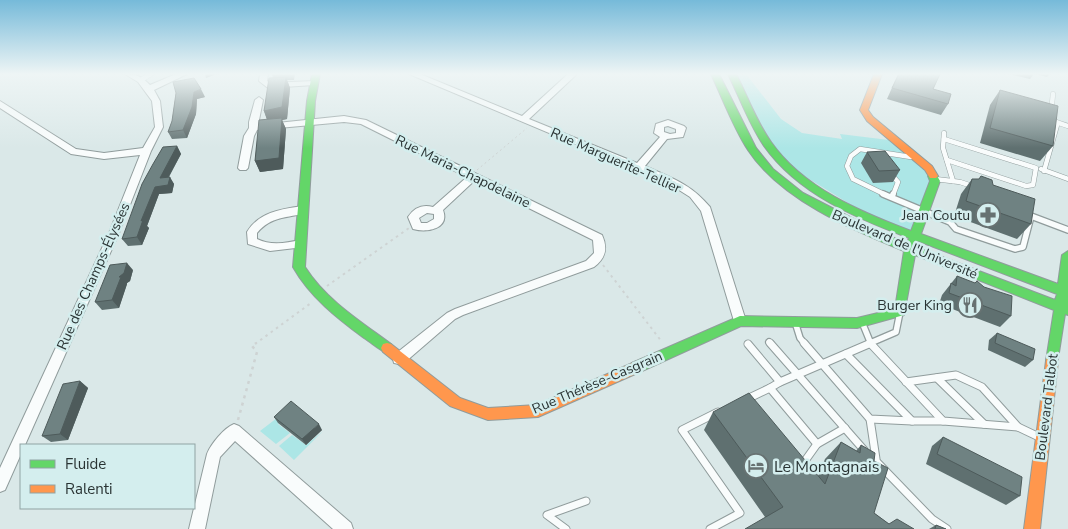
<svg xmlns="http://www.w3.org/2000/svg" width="1068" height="529" font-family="'Nunito Sans',sans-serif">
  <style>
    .green { fill: #ace6e6 }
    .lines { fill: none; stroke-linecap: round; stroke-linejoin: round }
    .lane-far2-casing { stroke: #909c9c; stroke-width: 5.5 }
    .lane-far1-casing { stroke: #909c9c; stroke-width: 8 }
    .lane-casing { stroke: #909c9c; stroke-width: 9 }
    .street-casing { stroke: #909c9c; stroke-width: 2 }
    .fast-casing { stroke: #909c9c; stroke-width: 2 }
    .slow-casing { stroke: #909c9c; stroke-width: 2 }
    .path-far2 { stroke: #ced3d3; stroke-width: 1; stroke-dasharray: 2 3; stroke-linecap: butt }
    .path-far1 { stroke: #ced3d3; stroke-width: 2; stroke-dasharray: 2.5 4; stroke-linecap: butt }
    .path { stroke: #ced3d3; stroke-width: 2.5; stroke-dasharray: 3 4.5; stroke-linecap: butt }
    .lane-far2 { stroke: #f9fcfc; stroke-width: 4.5 }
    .lane-far1 { stroke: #f9fcfc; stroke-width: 5.5 }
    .lane { stroke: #f9fcfc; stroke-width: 7 }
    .street { fill: #f9fcfc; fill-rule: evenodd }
    .fast { fill: #63d668; fill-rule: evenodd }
    .slow { fill: #ff974d; fill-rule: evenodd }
    .wall { fill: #5f7070 }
    .shaded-wall { fill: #4e5b5b }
    .building { fill: #6f8282; stroke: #4e5b5b }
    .labels { text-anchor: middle; stroke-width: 5; stroke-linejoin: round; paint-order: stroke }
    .street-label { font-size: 14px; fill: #293333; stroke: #d4eeee }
    .poi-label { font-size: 14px; fill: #293333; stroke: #d4eeee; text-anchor: end }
    .near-poi-label { font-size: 16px; fill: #293333; stroke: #d4eeee; text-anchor: start }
  </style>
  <rect width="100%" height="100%" fill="#dae8e8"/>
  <!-- green -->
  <g class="green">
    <path d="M 732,74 L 746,74 L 781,119 L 802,133 L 842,139 L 840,134 L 897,141 L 935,181 L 916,237 L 884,225 L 783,163 Z"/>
    <path d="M 277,418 L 280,421 L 278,424 L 290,433 L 276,444 L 260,431 Z"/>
    <path d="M 323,431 L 294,460 L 279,446 L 292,435 L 306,445 Z"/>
  </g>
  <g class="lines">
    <defs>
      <g id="lane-far2">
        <path d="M 141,80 L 151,74"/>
        <path d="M 1056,122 L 1068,126"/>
        <path d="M 944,133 L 943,148 L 953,181"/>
        <path d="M 944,139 L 1036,168 L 1033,185 L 1026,186 L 947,160"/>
        <path d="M 1041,169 L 1068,179"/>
        <path d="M 1044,171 L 1057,125 L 1051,113 L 1053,94"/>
        <path d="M 890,173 L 898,182 L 893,195"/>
        <path d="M 935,179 L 960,182 L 975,187"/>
        <path d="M 886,195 L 853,179 L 847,166 L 851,156 L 860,149 L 911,157"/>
      </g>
      <g id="lane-far1">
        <path d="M 883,194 L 950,222 L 956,229 L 1015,249 L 1023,247 L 1031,216 L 1068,230"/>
        <path d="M 892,197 L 893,194"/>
        <path d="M 795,322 L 800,338 L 805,344"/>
        <path d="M 862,322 L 871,344"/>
        <path d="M 769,342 L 771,344"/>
        <path d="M 868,344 L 896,332 L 900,312"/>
      </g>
      <g id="lane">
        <path d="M 770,343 L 864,450"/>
        <path d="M 804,343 L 870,419 L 912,421"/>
        <path d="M 870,343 L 943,421 L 1018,427 L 1039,437"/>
        <path d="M 748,344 L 780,382 L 770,388 L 817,444 L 845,428"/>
        <path d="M 846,354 L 912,421 L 943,421"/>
        <path d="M 937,378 L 984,424"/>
        <path d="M 780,382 L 871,343"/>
        <path d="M 906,382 L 956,375 L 982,387 L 1018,427"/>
        <path d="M 747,399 L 770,388"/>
        <path d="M 870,419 L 876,459"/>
        <path d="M 871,456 L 932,519 L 947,529"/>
        <path d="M 802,465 L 817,444"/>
        <path d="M 566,529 L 547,515 L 586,501"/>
        <path d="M 710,529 L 740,513 L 682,430 L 718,412"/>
      </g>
      <g id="street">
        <path d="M 125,74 C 137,74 142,77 150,85 L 176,74 L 187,74 L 154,90 L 160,101 L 163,127 L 151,151 L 119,233 L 25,445 L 21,445 L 21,454 L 5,490 L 0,492 L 0,468 L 109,233 L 140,155 L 104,159 L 71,154 L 0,108 L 0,101 L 76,149 L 104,153 L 143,148 L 155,127 L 152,101 L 138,82 Z"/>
        <path d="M 260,74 L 268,74 L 267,81 L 270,83 L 314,81 L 318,83 L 314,85 L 268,88 L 259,81 Z"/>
        <path d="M 409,74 L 420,74 L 522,116 L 568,74 L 577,74 L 529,119 L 637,163 L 660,137 L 654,133 L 656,124 L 668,120 L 684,126 L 686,128 L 683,137 L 667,139 L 645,166 C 672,178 691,184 710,207 L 746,321 L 744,325 L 740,326 L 736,325 L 734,321 L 701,211 L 690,197 L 668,183 ZM 668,126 L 676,129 L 676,133 L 670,134 L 664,132 L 664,127 Z"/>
        <path d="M 259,97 L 263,100 L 258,125 L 344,116 L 366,120 L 602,235 C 608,248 606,258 594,267 L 463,315 L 455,319 L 404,363 L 399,364 L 394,363 L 393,359 L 394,355 L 447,313 L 455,309 L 586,261 L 594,253 L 593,240 L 474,181 L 443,210 C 450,229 427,233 413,229 L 408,217 C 414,208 422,204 433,207 L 467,177 L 361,124 L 344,122 L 257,130 L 254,136 L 248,168 L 246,170 L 240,170 L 238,168 L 244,136 L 249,128 L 249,122 L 255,100 ZM 427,213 L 434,214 L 434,219 L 427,223 L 421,223 L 419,218 Z"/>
        <path d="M 303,206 L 307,207 L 308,210 L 307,213 C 287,218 271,216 257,233 L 257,239 C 271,246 286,243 300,240 L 305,244 L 304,247 L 270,251 L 248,244 L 247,232 C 259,212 281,209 303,206 Z"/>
        <path d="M 234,424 L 239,426 L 351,523 L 353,529 L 333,529 L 235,441 L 220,457 L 205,529 L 189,529 L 207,454 C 211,444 224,428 234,424 Z"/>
      </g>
      <g id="fast">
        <path d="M 312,74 L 320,74 L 315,101 L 305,267 C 326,300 360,321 391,344 L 393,348 L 391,352 L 387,353 C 379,350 372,343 364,338 C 337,318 310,297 293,267 L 307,101 Z"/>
        <path d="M 711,74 L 719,74 L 756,148 L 773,169 L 803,193 L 877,231 L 907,243 L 909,238 C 856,218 798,194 764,146 C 749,124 740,98 728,74 L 736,74 C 748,97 756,121 771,142 C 803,188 861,212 911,231 L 930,181 L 928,176 L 933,173 L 936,174 L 940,181 L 921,234 L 1058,284 L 1062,255 L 1068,251 L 1068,315 L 1065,314 L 1057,365 L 1052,367 L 1047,365 L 1046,361 L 1054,310 L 915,255 L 904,315 L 857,328 L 741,326 L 642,371 L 637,373 L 632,371 L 631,367 L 632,363 L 740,316 L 857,318 L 895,309 L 904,251 C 852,230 780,199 748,150 C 733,127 723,99 711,74 ZM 918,241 L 1057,294 L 1055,300 L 916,247 Z"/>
      </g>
      <g id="slow">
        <path d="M 874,74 L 882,74 L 868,110 L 873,117 L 932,166 L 938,176 L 936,178 L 930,178 L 925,170 L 867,121 L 860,110 Z"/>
        <path d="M 387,343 L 391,344 L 460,398 L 488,408 L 537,405 L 637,361 L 642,363 L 643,367 L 642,371 L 538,417 L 488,420 L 450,406 L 383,352 L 381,348 L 383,344 Z"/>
        <path d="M 1052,355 L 1057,357 L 1058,361 L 1040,529 L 1024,529 L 1046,361 L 1047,357 Z"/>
      </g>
    </defs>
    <!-- lane-far2 casing -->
    <use href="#lane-far2" class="lane-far2-casing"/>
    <!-- lane-far1 casing -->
    <use href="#lane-far1" class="lane-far1-casing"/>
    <!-- lane casing -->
    <use href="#lane" class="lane-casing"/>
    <!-- street casing -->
    <use href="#street" class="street-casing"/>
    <!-- fast casing -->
    <use href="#fast" class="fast-casing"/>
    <!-- slow casing -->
    <use href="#slow" class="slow-casing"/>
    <!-- path-far2 -->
    <path class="path-far2" d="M 477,170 L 527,128"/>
    <!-- path-far1 -->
    <g class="path-far1">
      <path d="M 603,265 L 662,342"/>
      <path d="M 327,286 L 409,228"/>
      <path d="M 255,344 L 311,303"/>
    </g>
    <!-- path -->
    <path class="path" d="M 238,420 L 257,352 L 252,346 L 256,343"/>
    <!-- lane-far2 -->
    <use href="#lane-far2" class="lane-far2"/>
    <!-- lane-far1 -->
    <use href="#lane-far1" class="lane-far1"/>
    <!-- lane -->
    <use href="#lane" class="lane"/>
    <!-- street -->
    <use href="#street" class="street"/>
    <!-- fast -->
    <use href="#fast" class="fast"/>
    <!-- slow -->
    <use href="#slow" class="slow"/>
  </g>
  <!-- wall -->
  <g class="wall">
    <path d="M 272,74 L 295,74 L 294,80 L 287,80 L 290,88 L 287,119 L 282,120 L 286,129 L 283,169 L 260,172 L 255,161 L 267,120 L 264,111 L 273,78 Z"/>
    <path d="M 898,74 L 940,74 L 933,89 L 948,104 L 941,115 L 887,99 Z"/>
    <path d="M 1008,74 L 1034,74 L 1030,79 Z"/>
    <path d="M 1035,74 L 1050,74 L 1047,77 Z"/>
    <path d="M 1000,90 L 1053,146 L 1040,161 L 980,143 L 990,105 Z"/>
    <path d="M 176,93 L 205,97 L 197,99 L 196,114 L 187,138 L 172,139 L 168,132 L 172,121 Z"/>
    <path d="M 177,146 L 181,154 L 169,177 L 174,184 L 172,193 L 159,194 L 147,226 L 149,228 L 142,245 L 128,246 L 122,239 Z"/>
    <path d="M 867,152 L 900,170 L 893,182 L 873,183 L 861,163 Z"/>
    <path d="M 972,179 L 993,185 L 1031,224 L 1017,239 L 954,216 L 961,194 Z"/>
    <path d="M 133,270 L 130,281 L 127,283 L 127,284 L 119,308 L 102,310 L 95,302 Z"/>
    <path d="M 957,276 L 1011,316 L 1000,327 L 939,304 L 942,295 Z"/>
    <path d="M 997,333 L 1033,360 L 1025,367 L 988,350 L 989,340 Z"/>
    <path d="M 80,381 L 88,388 L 68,440 L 51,442 L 42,436 Z"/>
    <path d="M 713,412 L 818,476 L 825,459 L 841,442 L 856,451 L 861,445 L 874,461 L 874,513 L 889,524 L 914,529 L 765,517 L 704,430 Z"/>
    <path d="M 274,417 L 322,430 L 306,445 L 278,423 Z"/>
    <path d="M 943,437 L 1020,496 L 1006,505 L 926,464 L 932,446 Z"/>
    <path d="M 936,525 L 946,529 L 929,529 Z"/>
  </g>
  <!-- shaded-wall -->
  <g class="shaded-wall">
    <path d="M 205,74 L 217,74 L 206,78 Z"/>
    <path d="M 286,77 L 290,88 L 287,119 L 282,120 L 286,129 L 283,169 L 260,172 L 255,161 L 268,122 L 264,111 Z"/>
    <path d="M 201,89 L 205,97 L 197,99 L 196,114 L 187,138 L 183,130 L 194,92 Z"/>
    <path d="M 177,146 L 181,154 L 164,185 L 160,178 Z"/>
    <path d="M 170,177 L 174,184 L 172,193 L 159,194 L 147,226 L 149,228 L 142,245 L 137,237 L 141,221 L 155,187 Z"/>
    <path d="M 127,263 L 133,270 L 130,281 L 127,283 L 127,284 L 119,308 L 112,300 L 119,277 Z"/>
    <path d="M 80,381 L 88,388 L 68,440 L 60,434 Z"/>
    <path d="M 319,424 L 322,430 L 306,445 L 302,439 Z"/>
  </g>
  <!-- building -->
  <g class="building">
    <path d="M 899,74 L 940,74 L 933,89 L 951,94 L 948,104 L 892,88 Z"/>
    <path d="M 286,77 L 282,107 L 264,111 L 269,78 Z"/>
    <path d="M 194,78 L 201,89 L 194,92 L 192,107 L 183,130 L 168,132 L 172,121 L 176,93 L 173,82 Z"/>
    <path d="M 1000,90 L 1058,106 L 1053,146 L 990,128 Z"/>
    <path d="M 282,118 L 279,158 L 255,161 L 259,120 Z"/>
    <path d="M 177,146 L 160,178 L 170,177 L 168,185 L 155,187 L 141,221 L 143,220 L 137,237 L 122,239 L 142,184 L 153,164 L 163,147 Z"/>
    <path d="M 885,151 L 900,170 L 879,171 L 867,152 Z"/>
    <path d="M 981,176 L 992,180 L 993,185 L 1035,199 L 1031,224 L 966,201 L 972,179 L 979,179 Z"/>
    <path d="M 127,263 L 124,273 L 119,277 L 121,277 L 112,300 L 95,302 L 110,265 Z"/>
    <path d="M 957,276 L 975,283 L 977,281 L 984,287 L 1012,296 L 1011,316 L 949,293 L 951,283 L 956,286 Z"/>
    <path d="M 997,333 L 1035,349 L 1033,360 L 995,343 Z"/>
    <path d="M 80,381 L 60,434 L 42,436 L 63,384 Z"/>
    <path d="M 749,393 L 825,484 L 841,442 L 860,453 L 861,445 L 875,453 L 874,461 L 888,468 L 874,513 L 889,524 L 897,519 L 914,529 L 745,529 L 783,507 L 713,412 Z"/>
    <path d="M 291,401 L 319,424 L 302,439 L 274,417 Z"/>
    <path d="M 943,437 L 1022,477 L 1020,496 L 937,454 Z"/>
    <path d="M 936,525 L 946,529 L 935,529 Z"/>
  </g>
  <!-- sky -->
  <linearGradient id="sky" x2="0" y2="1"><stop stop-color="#76bad9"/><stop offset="0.5" stop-color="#eef5f5"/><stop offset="1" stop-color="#eef5f5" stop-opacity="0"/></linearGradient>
  <rect width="1068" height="148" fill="url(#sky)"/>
  <!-- icons -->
  <defs>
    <symbol id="pharmacy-ring" viewBox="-11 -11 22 22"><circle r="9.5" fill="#d4eeee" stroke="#677272" stroke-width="1.5"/><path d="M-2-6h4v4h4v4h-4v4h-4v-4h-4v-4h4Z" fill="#677272"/></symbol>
    <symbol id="restaurant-ring" viewBox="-11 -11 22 22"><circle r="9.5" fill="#d4eeee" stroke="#677272" stroke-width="1.5"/><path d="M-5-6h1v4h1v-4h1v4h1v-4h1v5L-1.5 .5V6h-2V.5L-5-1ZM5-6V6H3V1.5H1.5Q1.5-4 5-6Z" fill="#677272"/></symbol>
    <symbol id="hotel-ring" viewBox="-11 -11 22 22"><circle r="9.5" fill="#d4eeee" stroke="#677272" stroke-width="1.5"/><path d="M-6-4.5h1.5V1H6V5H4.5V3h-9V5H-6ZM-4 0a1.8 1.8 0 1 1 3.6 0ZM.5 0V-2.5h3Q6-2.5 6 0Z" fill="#677272"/></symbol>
  </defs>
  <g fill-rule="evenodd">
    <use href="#pharmacy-ring" x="974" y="201" width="28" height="28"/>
    <use href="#restaurant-ring" x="956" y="291" width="28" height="28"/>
    <use href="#hotel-ring" x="742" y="452" width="28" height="28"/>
  </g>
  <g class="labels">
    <!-- street labels -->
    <g class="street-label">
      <text transform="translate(616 160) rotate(24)" y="5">Rue Marguerite-Tellier</text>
      <text transform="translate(463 171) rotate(26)" y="5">Rue Maria-Chapdelaine</text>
      <text transform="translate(905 244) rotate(23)" y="5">Boulevard de l'Université</text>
      <text transform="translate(93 276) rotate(-66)" y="5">Rue des Champs-Élysées</text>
      <text transform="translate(597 382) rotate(-23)" y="5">Rue Thérèse-Casgrain</text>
      <text transform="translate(1046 407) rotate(-83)" y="5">Boulevard Talbot</text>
    </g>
    <!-- poi labels -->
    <g class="poi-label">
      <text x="970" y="220">Jean Coutu</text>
      <text x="952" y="310">Burger King</text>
    </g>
    <!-- near-poi labels -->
    <g class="near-poi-label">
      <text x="774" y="472">Le Montagnais</text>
    </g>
  </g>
  <!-- legend -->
  <rect x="20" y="444" width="175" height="65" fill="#d4eeee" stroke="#90a3a3"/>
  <rect x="30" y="460" width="25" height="8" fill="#63d668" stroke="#90a3a3"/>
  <text x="65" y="469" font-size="15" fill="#293333">Fluide</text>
  <rect x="30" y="485" width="25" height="8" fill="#ff974d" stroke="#90a3a3"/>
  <text x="65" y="494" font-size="15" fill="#293333">Ralenti</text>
</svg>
